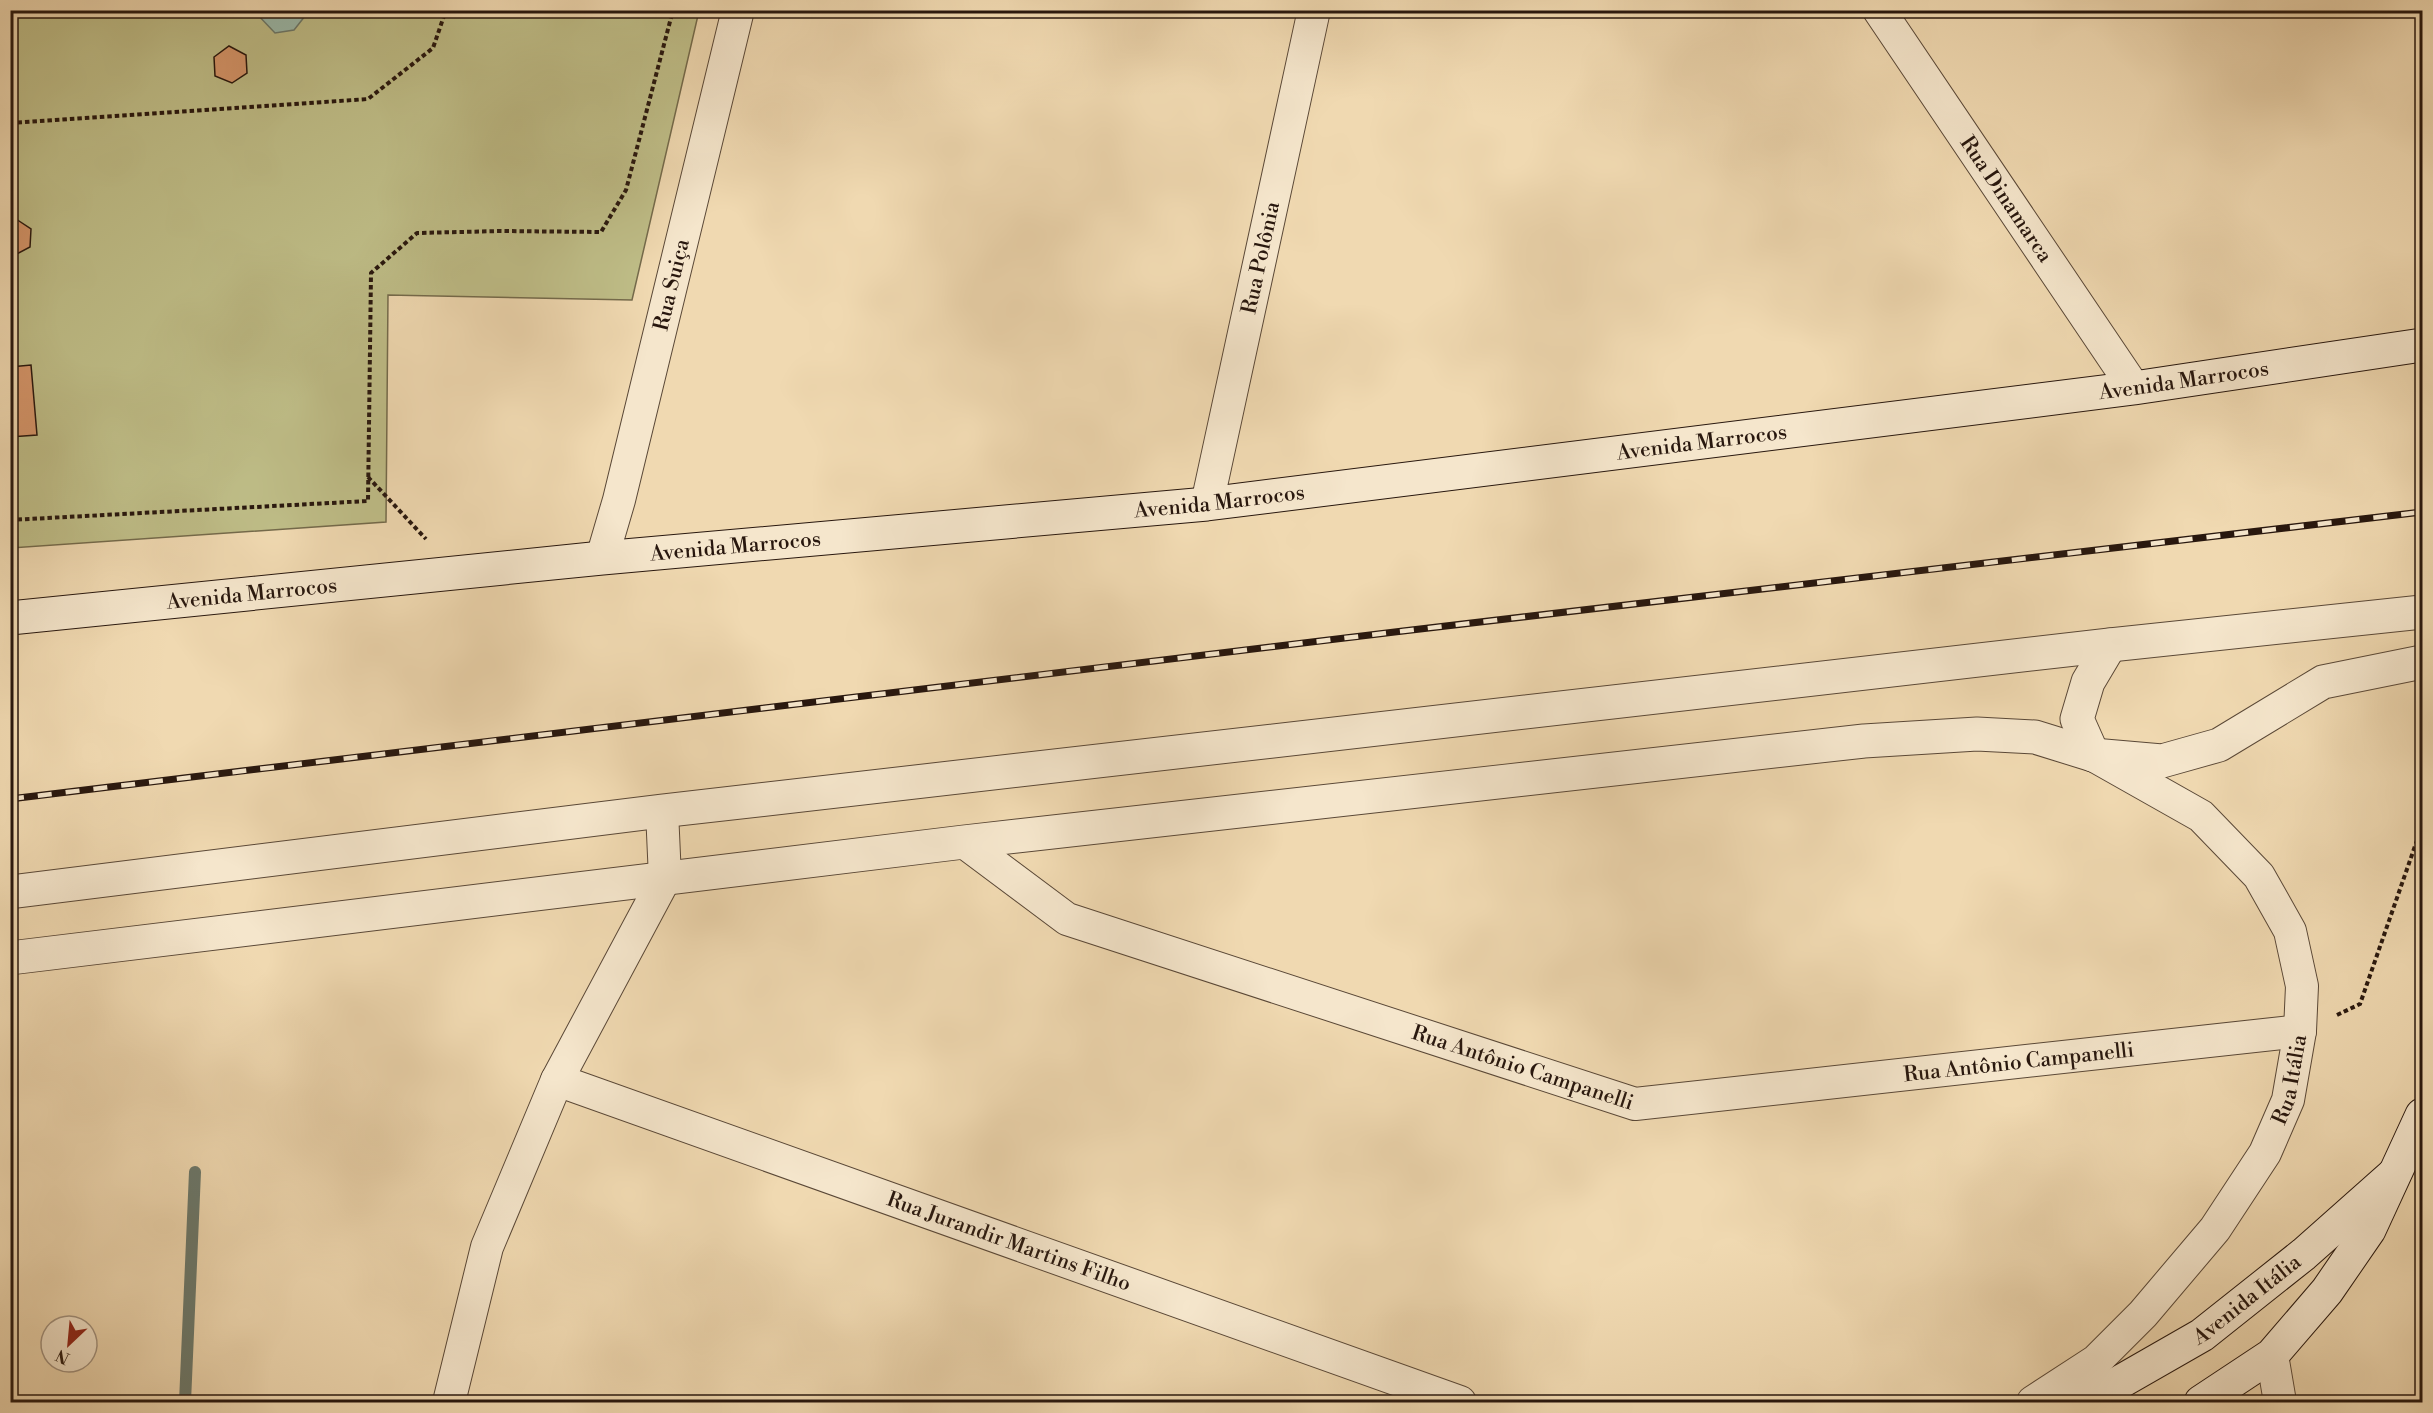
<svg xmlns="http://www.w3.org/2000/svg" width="2433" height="1413" font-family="'Libre Bodoni',serif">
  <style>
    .green { fill: #bfbe88; stroke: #746a4b; stroke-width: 1.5 }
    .water { fill: #9abaab; stroke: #6c796c; stroke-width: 1.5 }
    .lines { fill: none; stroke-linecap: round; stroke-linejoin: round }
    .stream { stroke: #6c796c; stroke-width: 12 }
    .building { fill: #d6966b; stroke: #28170e; stroke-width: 1.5 }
    .minor-casing { stroke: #5a4837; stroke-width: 34 }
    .tertiary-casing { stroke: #5a4837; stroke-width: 35 }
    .secondary-casing { stroke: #28170e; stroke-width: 35 }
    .path { stroke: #28170e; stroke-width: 4; stroke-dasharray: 4.5 3; stroke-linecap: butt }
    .minor { stroke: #f5e6cc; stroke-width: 32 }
    .tertiary { stroke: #f5e6cc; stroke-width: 33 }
    .secondary { stroke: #f5e6cc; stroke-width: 33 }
    .rail-casing { stroke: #28170e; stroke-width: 7 }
    .rail { stroke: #f5e6cc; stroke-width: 4.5; stroke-dasharray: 14; stroke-linecap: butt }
    .labels { text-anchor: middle; stroke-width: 4.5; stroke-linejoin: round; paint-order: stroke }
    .street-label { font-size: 21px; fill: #28170e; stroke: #f5e6cc }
  </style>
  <rect width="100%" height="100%" fill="#f0d9b1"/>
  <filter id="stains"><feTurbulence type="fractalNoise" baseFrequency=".00333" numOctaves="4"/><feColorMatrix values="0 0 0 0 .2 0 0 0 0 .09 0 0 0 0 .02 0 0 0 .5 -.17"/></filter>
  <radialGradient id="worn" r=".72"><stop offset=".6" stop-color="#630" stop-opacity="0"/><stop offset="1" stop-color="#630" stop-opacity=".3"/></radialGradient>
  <!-- green -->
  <path class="green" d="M 11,11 L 699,11 L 632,300 L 388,295 L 386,522 L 11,548 Z"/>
  <!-- water -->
  <path class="water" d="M 254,11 L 309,11 L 294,30 L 275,33 Z"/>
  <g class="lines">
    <!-- stream -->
    <path class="stream" d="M 185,1402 L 195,1172"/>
  </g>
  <!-- building -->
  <g class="building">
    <path d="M 229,46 L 246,55 L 247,73 L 232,83 L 215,76 L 214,57 Z"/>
    <path d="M 16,219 L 31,229 L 30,247 L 15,255 L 10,252 L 10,222 Z"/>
    <path d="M 31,365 L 37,435 L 10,437 L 10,367 Z"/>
  </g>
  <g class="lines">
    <defs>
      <g id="minor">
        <path id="s1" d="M 1879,10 L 2134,388"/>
        <path id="s2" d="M 1207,504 L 1314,10"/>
        <path id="s3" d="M 602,558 L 619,500 L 738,10"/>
        <path id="s4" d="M 964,842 L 1067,919 L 1635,1104 L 2300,1031"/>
        <path id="s5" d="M 557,1080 L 1460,1402"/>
        <path d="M 2272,1355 L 2280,1402"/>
        <path d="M 449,1402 L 487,1247 L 557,1080 L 665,878 L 662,811"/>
        <path id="s6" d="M 2033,1402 L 2096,1361 L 2143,1314 L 2215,1229 L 2265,1153 L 2288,1100 L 2300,1031 L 2302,986 L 2290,931 L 2259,876 L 2201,816 L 2093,755"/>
      </g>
      <g id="tertiary">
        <path d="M 2093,755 L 2077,719 L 2088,682 L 2110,645"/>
        <path d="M 10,892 L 662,811 L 2110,645 L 2422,612"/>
        <path d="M 10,958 L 964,842 L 1864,741 L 1977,734 L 2035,737 L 2093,755 L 2162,761 L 2219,745 L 2323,682 L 2422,662"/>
      </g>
      <g id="secondary">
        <path id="s7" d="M 10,618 L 602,558 L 1207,504 L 2134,388 L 2422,345"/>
        <path id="s8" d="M 2085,1402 L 2202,1335 L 2304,1254 L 2393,1175"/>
        <path d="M 2201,1402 L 2272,1355 L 2327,1291 L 2369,1230 L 2422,1115"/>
      </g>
    </defs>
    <!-- minor casing -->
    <use href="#minor" class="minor-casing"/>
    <!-- tertiary casing -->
    <use href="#tertiary" class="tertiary-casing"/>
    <!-- secondary casing -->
    <use href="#secondary" class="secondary-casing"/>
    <!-- path -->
    <g class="path">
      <path d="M 10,123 L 368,99 L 433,48 L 446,10"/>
      <path d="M 368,477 L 426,539"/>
      <path d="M 10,520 L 368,501 L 371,273 L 417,233 L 501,231 L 601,232 L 626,190 L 673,10"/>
      <path d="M 2337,1015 L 2360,1004 L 2422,826"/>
    </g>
    <!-- minor -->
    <use href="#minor" class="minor"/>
    <!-- tertiary -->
    <use href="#tertiary" class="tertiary"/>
    <!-- secondary -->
    <use href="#secondary" class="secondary"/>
    <defs>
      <path id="rail" d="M 10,799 L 1403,631 L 2422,512"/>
    </defs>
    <!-- rail casing -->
    <use href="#rail" class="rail-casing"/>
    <!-- rail -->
    <use href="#rail" class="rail"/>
  </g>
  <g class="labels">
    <!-- street labels -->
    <g class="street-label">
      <text dy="7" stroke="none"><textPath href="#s1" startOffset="228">Rua Dinamarca</textPath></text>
      <text dy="7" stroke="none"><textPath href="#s2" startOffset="252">Rua Polônia</textPath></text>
      <text dy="7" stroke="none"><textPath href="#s3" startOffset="282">Rua Suiça</textPath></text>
      <text dy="7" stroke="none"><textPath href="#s7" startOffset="2187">Avenida Marrocos</textPath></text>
      <text dy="7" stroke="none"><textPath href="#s7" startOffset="1701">Avenida Marrocos</textPath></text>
      <text dy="7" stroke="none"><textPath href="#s7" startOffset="1215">Avenida Marrocos</textPath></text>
      <text dy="7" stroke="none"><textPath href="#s7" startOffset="729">Avenida Marrocos</textPath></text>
      <text dy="7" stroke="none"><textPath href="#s7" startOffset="243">Avenida Marrocos</textPath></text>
      <text dy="7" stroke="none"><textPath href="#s4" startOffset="1112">Rua Antônio Campanelli</textPath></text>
      <text dy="7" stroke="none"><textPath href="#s4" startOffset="608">Rua Antônio Campanelli</textPath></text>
      <text dy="7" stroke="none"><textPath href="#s6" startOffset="422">Rua Itália</textPath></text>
      <text dy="7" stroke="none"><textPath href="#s5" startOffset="480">Rua Jurandir Martins Filho</textPath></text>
      <text dy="7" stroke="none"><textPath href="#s8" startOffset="192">Avenida Itália</textPath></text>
    </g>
  </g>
  <!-- margin -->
  <rect width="2433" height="1413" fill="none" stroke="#f0d9b1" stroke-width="36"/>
  <rect x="12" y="12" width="2409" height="1389" fill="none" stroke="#28170e" stroke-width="3"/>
  <rect x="18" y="18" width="2397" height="1377" fill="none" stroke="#28170e" stroke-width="1.5"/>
  <!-- north arrow -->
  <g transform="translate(69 1344) rotate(206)"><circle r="28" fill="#f5e6cc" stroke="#a39380" stroke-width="1.5"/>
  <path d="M0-4.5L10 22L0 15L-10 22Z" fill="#8f2418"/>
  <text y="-9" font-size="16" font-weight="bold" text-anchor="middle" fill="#28170e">N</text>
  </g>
  <rect width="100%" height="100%" filter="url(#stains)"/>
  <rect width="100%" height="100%" fill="url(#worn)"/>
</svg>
